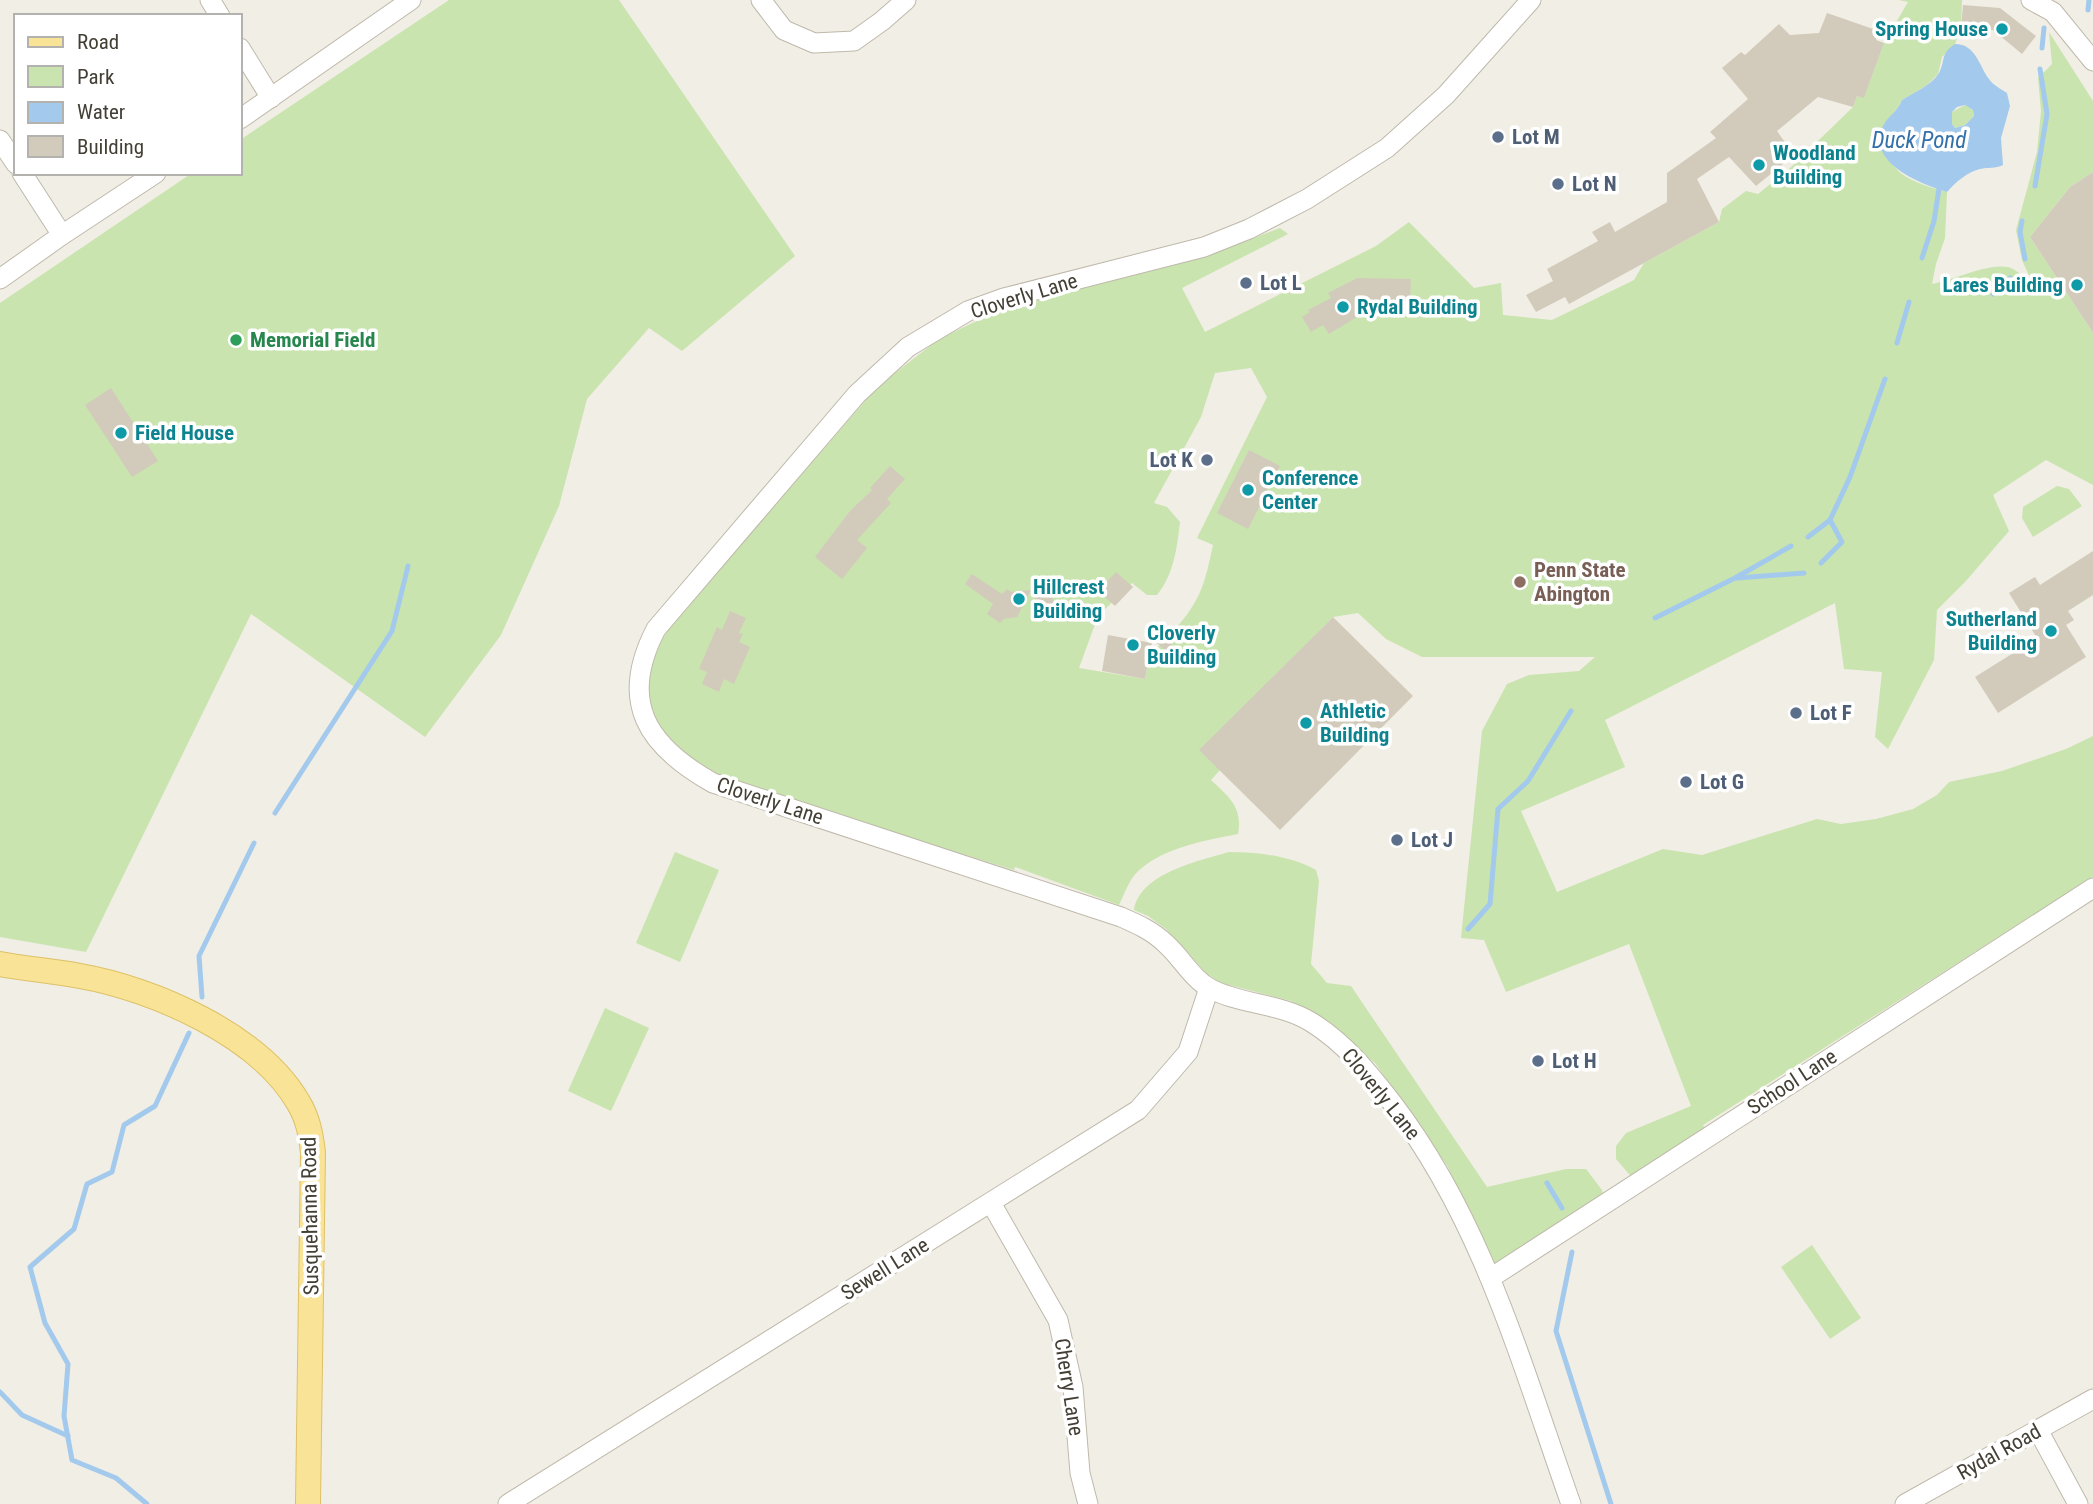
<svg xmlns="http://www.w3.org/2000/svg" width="2093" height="1504" font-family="'Roboto Condensed',sans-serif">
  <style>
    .green { fill: #c9e4af; fill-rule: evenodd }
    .water { fill: #a3caec; fill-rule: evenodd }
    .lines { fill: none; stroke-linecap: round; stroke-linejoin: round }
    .stream { stroke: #a3caec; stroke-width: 5 }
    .building { fill: #d2cbbb }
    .minor-casing { stroke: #bfb9ab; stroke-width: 21 }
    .major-casing { stroke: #ddc167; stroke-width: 26 }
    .minor { stroke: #fff; stroke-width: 19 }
    .major { stroke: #f9e396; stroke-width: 24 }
    .culture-dot { fill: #0f9aa8; stroke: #fff; stroke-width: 2.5 }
    .service-dot { fill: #5c6f8a; stroke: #fff; stroke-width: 2.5 }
    .leisure-dot { fill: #2e9e5b; stroke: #fff; stroke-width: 2.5 }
    .education-dot { fill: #8d6e63; stroke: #fff; stroke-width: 2.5 }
    .labels { text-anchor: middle; stroke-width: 7; stroke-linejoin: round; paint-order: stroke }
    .culture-label { font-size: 21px; font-weight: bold; fill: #0d838f; stroke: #fff; text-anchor: start }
    .service-label { font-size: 21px; font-weight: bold; fill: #4e5e75; stroke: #fff; text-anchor: start }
    .street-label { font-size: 21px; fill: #433f35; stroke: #fff }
    .leisure-label { font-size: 21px; font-weight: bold; fill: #27864d; stroke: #fff; text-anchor: start }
    .education-label { font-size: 21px; font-weight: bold; fill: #785e54; stroke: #fff; text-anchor: start }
    .water-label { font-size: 23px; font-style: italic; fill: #3470a9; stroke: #fff }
  </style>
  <rect width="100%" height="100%" fill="#f1eee5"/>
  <!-- green -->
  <g class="green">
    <path d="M 449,0 L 619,0 L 795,256 L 682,351 L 649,328 L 587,399 L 559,506 L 501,635 L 425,737 L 251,614 L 86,952 L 0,937 L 0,303 L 192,173 L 240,173 L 240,140 Z"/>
    <path d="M 1899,0 L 1962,0 L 1961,28 L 1955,44 L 1942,57 L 1938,74 L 1926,86 L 1902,100 C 1897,112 1885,119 1882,131 C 1879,146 1891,165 1902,174 C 1914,183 1933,188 1947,192 L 1945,238 L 1936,264 L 1932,284 C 1953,280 1988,263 2008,267 C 2019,270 2028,282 2034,287 L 2022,260 L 2016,230 L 2037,152 L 2041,111 L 2038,78 L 2052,64 L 2049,32 L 2093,101 L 2093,172 L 2070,187 L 2030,237 L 2093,333 L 2093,485 L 2046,460 L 1993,495 L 2009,531 L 1965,582 L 1937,610 L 1934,660 L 1888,749 L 1875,737 L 1882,672 L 1844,669 L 1835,603 L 1605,720 L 1625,767 L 1521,811 L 1557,892 L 1663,849 L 1702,855 L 1817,819 L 1841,824 L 1876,819 L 1913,809 L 1937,795 L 1949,782 L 2002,771 L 2066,749 L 2093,736 L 2093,877 L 1703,1125 L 1706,1133 L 1635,1181 L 1616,1159 L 1616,1146 L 1626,1133 L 1691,1106 L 1629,944 L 1506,992 L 1484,940 L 1461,938 L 1482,731 L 1507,684 L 1529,675 L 1579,671 L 1595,657 L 1422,657 L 1386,639 L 1358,613 L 1333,617 L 1200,750 L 1220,770 L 1211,780 C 1229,797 1243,807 1238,834 C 1206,840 1150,850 1131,880 C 1126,888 1123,897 1119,905 L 1015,867 L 1014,870 L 738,784 C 725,778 710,774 698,766 C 671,750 645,711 648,679 C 650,659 659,645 669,628 L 877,387 L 939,339 L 1006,307 L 1208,255 L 1280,228 L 1288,234 L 1182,288 L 1205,332 L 1376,246 L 1409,222 L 1474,288 L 1501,283 L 1503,315 L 1552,320 L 1634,280 L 1644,263 L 1719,222 L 1722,209 L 1746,191 L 1758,194 L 1789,169 L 1853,107 L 1857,96 L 1864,97 L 1884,43 L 1908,2 ZM 1251,368 L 1267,397 L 1197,538 L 1213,545 C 1205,582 1202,597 1178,626 L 1180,640 L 1169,639 L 1151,651 L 1145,679 L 1079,668 L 1098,616 L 1132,583 L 1147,595 L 1157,595 C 1174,574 1177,548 1180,522 L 1167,507 L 1154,503 L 1201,417 L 1215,373 Z"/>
    <path d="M 1965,105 L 1973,110 L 1974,116 L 1965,125 L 1955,128 L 1952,124 L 1952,112 Z"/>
    <path d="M 2057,486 L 2069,489 L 2082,506 L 2033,537 L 2022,518 L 2023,507 Z"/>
    <path d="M 675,852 L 719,870 L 680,962 L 636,943 Z"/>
    <path d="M 1229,852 C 1258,852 1291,856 1316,870 L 1319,881 L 1311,964 L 1327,983 L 1351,986 L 1487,1187 L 1566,1169 L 1586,1169 L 1602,1190 L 1604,1200 L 1493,1270 L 1448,1167 L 1375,1063 L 1328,1024 L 1291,1001 L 1221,983 L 1206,973 L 1166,929 L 1148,916 L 1134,910 C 1140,873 1199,861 1229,852 Z"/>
    <path d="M 605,1008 L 649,1028 L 611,1111 L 568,1091 Z"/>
    <path d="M 1812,1245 L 1861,1318 L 1830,1339 L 1781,1267 Z"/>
  </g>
  <!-- water -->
  <path class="water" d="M 1955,44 C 1976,44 1979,66 1989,79 C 1993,85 2001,89 2007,93 L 2010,106 L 2001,138 L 2003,165 C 1995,169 1988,167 1980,169 C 1967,172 1956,182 1947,192 C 1922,184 1866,164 1883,126 C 1888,116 1898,111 1902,100 C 1913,93 1932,85 1939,73 C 1946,59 1940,54 1955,44 ZM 1965,105 L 1973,110 L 1974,116 L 1965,125 L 1955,128 L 1952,124 L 1952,112 L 1957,107 Z"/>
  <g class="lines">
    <!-- stream -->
    <g class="stream">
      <path d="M 2088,10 L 2089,0"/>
      <path d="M 2042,48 L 2044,28"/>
      <path d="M 2035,186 L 2047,114 L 2040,69"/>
      <path d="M 2022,221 L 2020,232 L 2025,259"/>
      <path d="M 1922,258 L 1934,221 L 1939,189"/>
      <path d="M 1993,294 L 2010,278"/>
      <path d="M 1897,343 L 1909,302"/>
      <path d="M 1808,537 L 1830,520 L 1850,477 L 1885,379"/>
      <path d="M 1821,563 L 1842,542 L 1830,520"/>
      <path d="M 1737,578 L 1804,573"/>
      <path d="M 1655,618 L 1735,578 L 1791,546"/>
      <path d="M 275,813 L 392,631 L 408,566"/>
      <path d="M 1468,929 L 1490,904 L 1498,809 L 1528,781 L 1571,711"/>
      <path d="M 202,997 L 199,956 L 254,843"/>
      <path d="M 1547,1183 L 1562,1208"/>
      <path d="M 1572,1252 L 1556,1331 L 1611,1504"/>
      <path d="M 0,1392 L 22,1415 L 68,1436"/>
      <path d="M 147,1504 L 116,1478 L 72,1460 L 64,1416 L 68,1364 L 45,1323 L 30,1267 L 74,1229 L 87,1184 L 112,1172 L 124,1125 L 155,1106 L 189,1033"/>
    </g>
  </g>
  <!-- building -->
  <g class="building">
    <path d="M 1963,5 L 2000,8 L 2036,36 L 2022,54 L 1993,30 L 1961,28 Z"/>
    <path d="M 1827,13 L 1879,31 L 1876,40 L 1884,43 L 1864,98 L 1857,96 L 1853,107 L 1818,97 L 1777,131 L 1794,155 L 1756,186 L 1729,157 L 1697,179 L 1719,222 L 1569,304 L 1565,297 L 1536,312 L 1526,295 L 1553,281 L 1547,269 L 1598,241 L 1592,232 L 1610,222 L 1615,232 L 1667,202 L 1667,173 L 1716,138 L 1710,132 L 1748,99 L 1722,68 L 1741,52 L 1745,55 L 1779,24 L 1790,35 L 1819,33 Z"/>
    <path d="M 2093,172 L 2093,333 L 2030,237 L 2070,187 Z"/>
    <path d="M 1357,278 L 1411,279 L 1410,301 L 1385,300 L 1329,334 L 1323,325 L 1311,332 L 1302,317 L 1310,312 L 1308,310 L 1331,298 L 1328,293 Z"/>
    <path d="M 111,388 L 158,461 L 132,477 L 85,405 Z"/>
    <path d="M 1249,450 L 1280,466 L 1248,529 L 1217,513 Z"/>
    <path d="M 890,466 L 905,479 L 887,499 L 891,503 L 857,540 L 867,548 L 842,579 L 815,557 L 850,511 L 872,490 L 870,488 Z"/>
    <path d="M 2093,551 L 2093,595 L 2068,611 L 2074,620 L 2066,625 L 2086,657 L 1998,713 L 1975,677 L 2037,638 L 2009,593 L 2035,577 L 2040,585 Z"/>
    <path d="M 1116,572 L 1133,587 L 1115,606 L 1098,591 Z"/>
    <path d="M 972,574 L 1002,594 L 1007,589 L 1012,592 L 1031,590 L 1017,617 L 1004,619 L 1000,623 L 987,614 L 993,604 L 965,584 Z"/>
    <path d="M 1049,587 L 1057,613 L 1038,617 L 1033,589 Z"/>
    <path d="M 730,611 L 746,618 L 739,633 L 743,634 L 739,642 L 750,647 L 734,684 L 724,679 L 719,692 L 702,684 L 707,672 L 699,669 L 717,627 L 722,630 Z"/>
    <path d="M 1333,617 L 1413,696 L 1280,830 L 1199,750 Z"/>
    <path d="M 1158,623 L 1181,659 L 1178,661 L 1144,632 Z"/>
    <path d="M 1108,635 L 1152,643 L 1145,679 L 1102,671 Z"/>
  </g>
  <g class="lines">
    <defs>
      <g id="minor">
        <path d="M 210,0 L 220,16"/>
        <path d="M 761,0 L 784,30 L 814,43 L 854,41 L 882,21 L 906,0"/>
        <path d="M 1531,0 L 1446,95 L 1387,148 L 1307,199 L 1249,229 L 1204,247 L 1004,298 L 968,311 L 908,347 L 857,394 L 656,629 C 618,702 647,746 713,783 L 1121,917 C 1137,924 1153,931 1166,944 C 1181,957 1192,979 1211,989 C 1242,1005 1280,1003 1311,1022 C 1345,1043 1369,1073 1393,1104 C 1483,1222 1522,1366 1571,1504"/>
        <path d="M 2031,0 L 2053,12 L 2093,61"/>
        <path d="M 240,48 L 271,98"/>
        <path d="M 240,119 L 411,0"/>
        <path d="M 0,140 L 16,164"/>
        <path d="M 22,173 L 62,235"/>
        <path d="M 0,279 L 62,235 L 156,173"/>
        <path d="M 991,1203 L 1058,1320 L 1073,1387 L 1080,1473 L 1088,1504"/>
        <path d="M 1492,1277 L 2093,888"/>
        <path d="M 2038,1430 L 2078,1504"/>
        <path d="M 508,1504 L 1138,1110 L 1188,1052 L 1209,988"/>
        <path d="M 1905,1504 L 2093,1399"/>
      </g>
      <path id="major" d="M 0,964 C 27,969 54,971 80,976 C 154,989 259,1035 298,1102 C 308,1118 311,1135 313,1153 L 308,1504"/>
    </defs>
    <!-- minor casing -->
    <use href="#minor" class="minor-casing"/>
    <!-- major casing -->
    <use href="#major" class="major-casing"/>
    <!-- minor -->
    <use href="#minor" class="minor"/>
    <!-- major -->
    <use href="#major" class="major"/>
  </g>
  <!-- markers -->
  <g class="culture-dot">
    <circle cx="2002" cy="29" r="7"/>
    <circle cx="1759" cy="165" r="7"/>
    <circle cx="2077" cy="285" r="7"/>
    <circle cx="1343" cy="307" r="7"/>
    <circle cx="121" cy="433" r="7"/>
    <circle cx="1248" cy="490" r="7"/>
    <circle cx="1019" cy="599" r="7"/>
    <circle cx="2051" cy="631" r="7"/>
    <circle cx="1133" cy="645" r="7"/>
    <circle cx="1306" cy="723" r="7"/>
  </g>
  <g class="service-dot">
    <circle cx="1498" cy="137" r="7"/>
    <circle cx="1558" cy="184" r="7"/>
    <circle cx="1246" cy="283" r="7"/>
    <circle cx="1207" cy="460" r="7"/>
    <circle cx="1796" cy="713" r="7"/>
    <circle cx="1686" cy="782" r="7"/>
    <circle cx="1397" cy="840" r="7"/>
    <circle cx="1538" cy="1061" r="7"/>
  </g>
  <circle class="leisure-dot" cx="236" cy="340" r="7"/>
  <circle class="education-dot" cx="1520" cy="582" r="7"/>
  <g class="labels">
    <!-- culture labels -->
    <g class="culture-label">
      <text x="1988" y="36" text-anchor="end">Spring House</text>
      <text x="1773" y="160">Woodland<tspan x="1773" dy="24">Building</tspan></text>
      <text x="2063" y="292" text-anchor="end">Lares Building</text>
      <text x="1357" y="314">Rydal Building</text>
      <text x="135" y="440">Field House</text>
      <text x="1262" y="485">Conference<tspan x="1262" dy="24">Center</tspan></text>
      <text x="1033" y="594">Hillcrest<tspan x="1033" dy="24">Building</tspan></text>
      <text x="2037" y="626" text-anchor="end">Sutherland<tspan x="2037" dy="24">Building</tspan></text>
      <text x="1147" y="640">Cloverly<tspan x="1147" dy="24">Building</tspan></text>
      <text x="1320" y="718">Athletic<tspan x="1320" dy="24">Building</tspan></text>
    </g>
    <!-- service labels -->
    <g class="service-label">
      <text x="1512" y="144">Lot M</text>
      <text x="1572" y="191">Lot N</text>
      <text x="1260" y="290">Lot L</text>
      <text x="1193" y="467" text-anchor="end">Lot K</text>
      <text x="1810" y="720">Lot F</text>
      <text x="1700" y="789">Lot G</text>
      <text x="1411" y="847">Lot J</text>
      <text x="1552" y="1068">Lot H</text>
    </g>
    <!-- street labels -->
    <g class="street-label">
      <text transform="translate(1024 296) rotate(-17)" y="7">Cloverly Lane</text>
      <text transform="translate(770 801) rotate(18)" y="7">Cloverly Lane</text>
      <text transform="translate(1792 1082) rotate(-33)" y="7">School Lane</text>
      <text transform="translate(1381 1094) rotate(51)" y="7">Cloverly Lane</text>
      <text transform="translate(310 1216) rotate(-91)" y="7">Susquehanna Road</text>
      <text transform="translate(885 1269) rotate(-32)" y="7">Sewell Lane</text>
      <text transform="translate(1069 1387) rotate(81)" y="7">Cherry Lane</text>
      <text transform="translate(1999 1452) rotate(-29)" y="7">Rydal Road</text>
    </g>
    <!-- leisure labels -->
    <g class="leisure-label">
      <text x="250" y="347">Memorial Field</text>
    </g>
    <!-- education labels -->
    <g class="education-label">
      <text x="1534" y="577">Penn State<tspan x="1534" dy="24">Abington</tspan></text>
    </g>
    <!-- water labels -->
    <g class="water-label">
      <text x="1919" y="148">Duck Pond</text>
    </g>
  </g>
  <!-- legend -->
  <rect x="14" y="14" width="228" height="161" fill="#ffffff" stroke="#b4b2ae" stroke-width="2"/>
  <rect x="28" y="37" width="35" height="10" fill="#f9e396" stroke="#b4b2ae" stroke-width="2"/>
  <text x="77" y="49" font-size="21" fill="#433f35">Road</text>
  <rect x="28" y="66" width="35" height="21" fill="#c9e4af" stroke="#b4b2ae" stroke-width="2"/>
  <text x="77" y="84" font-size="21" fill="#433f35">Park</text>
  <rect x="28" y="102" width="35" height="21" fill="#a3caec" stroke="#b4b2ae" stroke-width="2"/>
  <text x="77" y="119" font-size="21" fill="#433f35">Water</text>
  <rect x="28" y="136" width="35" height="21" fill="#d2cbbb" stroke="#b4b2ae" stroke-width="2"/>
  <text x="77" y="154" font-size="21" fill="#433f35">Building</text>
</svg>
